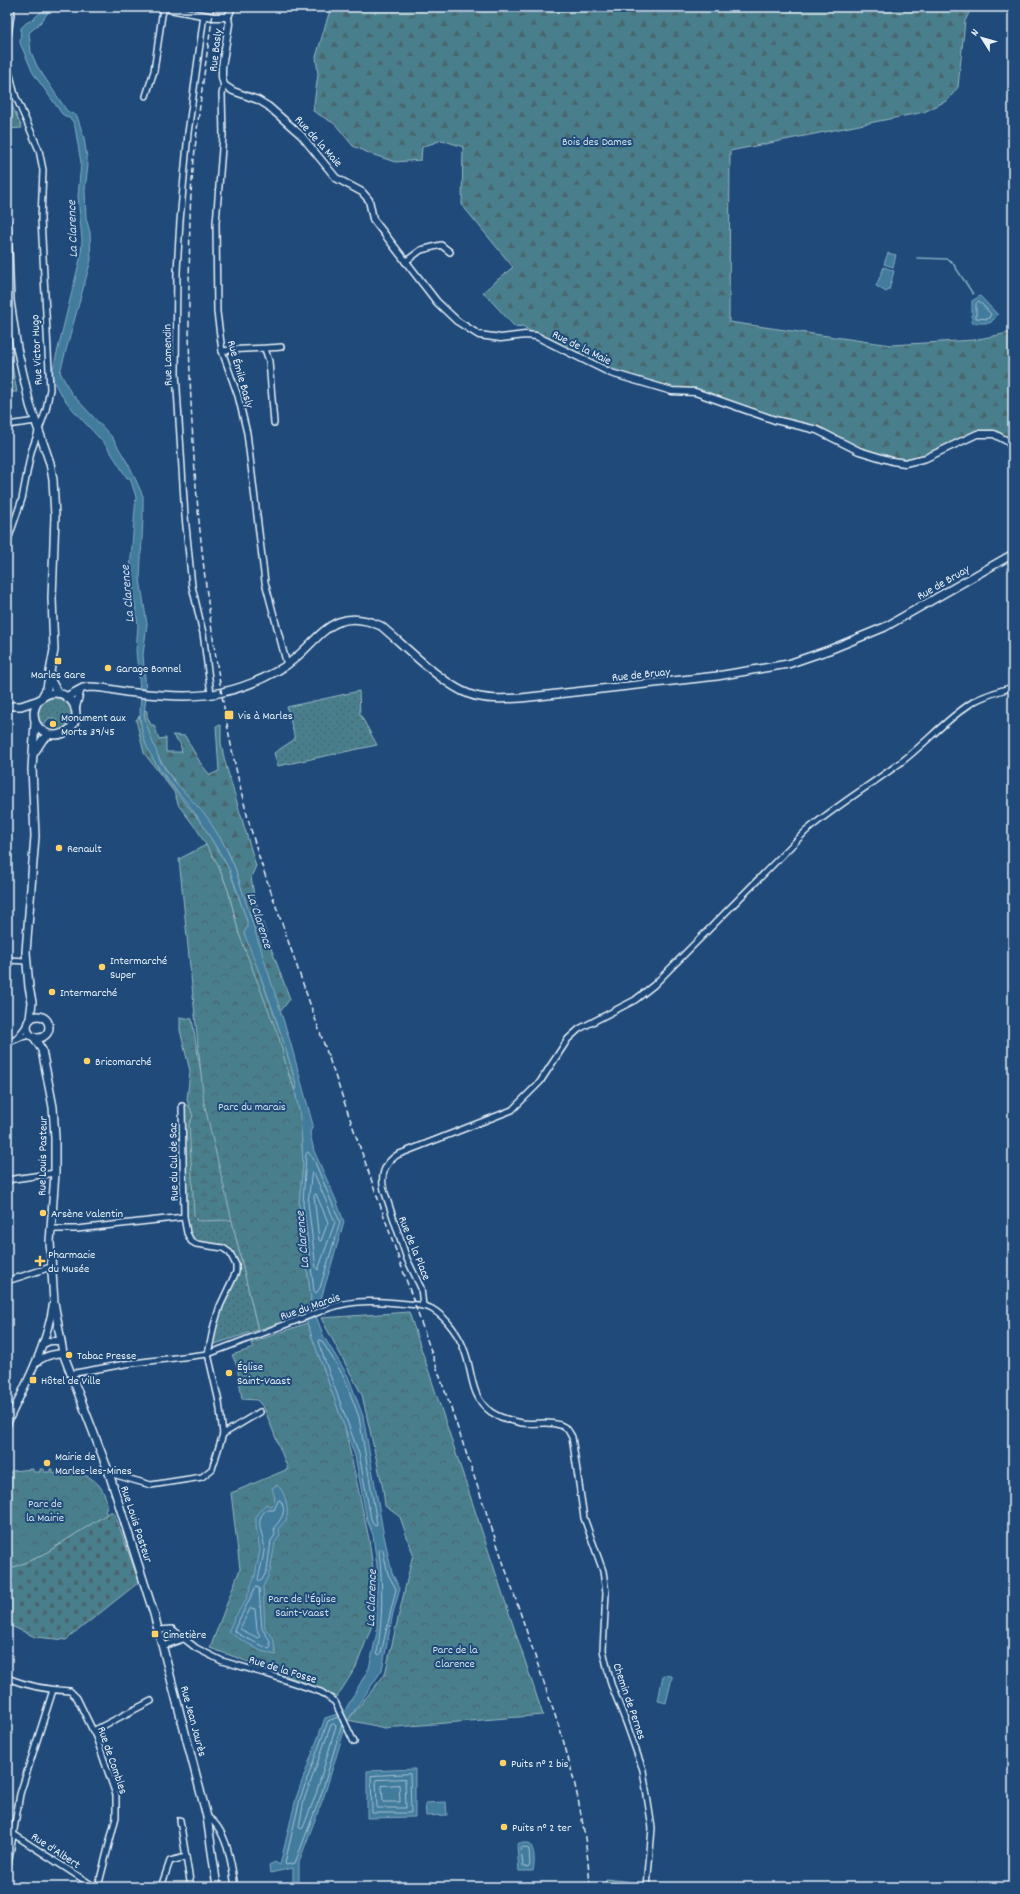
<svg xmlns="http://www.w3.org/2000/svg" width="1020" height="1894" font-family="Dekko,sans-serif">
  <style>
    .grass { fill: url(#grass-dots); stroke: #99b8c2 }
    .forest { fill: url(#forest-firs); stroke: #99b8c2 }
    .wetland { fill: url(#wetland-marsh); stroke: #99b8c2 }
    .cemetery { fill: url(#cemetery-stones); stroke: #99b8c2 }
    .park { fill: url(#park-crowns); stroke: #99b8c2 }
    .water { fill: #427b9d; stroke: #84aac1 }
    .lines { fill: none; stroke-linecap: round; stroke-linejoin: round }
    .shore { stroke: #a6c2d4; stroke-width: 1 }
    .stream { stroke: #84aac1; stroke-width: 1.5 }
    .minor-casing { stroke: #e8f1f8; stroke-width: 8 }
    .tertiary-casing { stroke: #e8f1f8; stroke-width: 9 }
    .secondary-casing { stroke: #e8f1f8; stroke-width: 10 }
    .minor { stroke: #1f4a7a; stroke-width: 5 }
    .tertiary { stroke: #1f4a7a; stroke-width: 6 }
    .secondary { stroke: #1f4a7a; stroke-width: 7 }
    .rail { stroke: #e8f1f8; stroke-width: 1.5; stroke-dasharray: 6 3; stroke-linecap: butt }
    .poi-dot { fill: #ffd166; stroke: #1f4a7a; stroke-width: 1.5 }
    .labels { text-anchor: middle; stroke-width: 4; stroke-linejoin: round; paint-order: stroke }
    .street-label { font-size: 12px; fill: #e8f1f8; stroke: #1f4a7a }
    .park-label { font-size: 12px; fill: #d0e0e8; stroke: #1f4a7a }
    .poi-label { font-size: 12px; fill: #e8f1f8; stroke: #1f4a7a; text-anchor: start }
    .water-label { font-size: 13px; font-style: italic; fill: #cfdfea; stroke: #1f4a7a }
  </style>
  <defs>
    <pattern id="grass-dots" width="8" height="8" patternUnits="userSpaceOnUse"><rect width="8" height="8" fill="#4a7e8c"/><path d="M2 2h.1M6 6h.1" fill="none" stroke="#48666e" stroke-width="1.8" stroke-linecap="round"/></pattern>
    <pattern id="forest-firs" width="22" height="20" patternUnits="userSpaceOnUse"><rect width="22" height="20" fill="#4a7e8c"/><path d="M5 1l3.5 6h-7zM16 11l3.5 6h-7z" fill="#48666e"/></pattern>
    <pattern id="wetland-marsh" width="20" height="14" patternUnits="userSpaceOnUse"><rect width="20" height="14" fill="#4a7e8c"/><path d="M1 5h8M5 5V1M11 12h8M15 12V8" fill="none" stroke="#48666e"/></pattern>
    <pattern id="cemetery-stones" width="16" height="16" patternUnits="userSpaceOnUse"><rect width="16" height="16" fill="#4a7e8c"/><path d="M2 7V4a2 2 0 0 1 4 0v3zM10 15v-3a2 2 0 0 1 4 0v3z" fill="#48666e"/></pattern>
    <pattern id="park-crowns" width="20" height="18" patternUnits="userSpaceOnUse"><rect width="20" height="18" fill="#4a7e8c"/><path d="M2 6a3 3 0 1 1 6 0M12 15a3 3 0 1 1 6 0" fill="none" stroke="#48666e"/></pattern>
  </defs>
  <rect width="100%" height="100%" fill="#1f4a7a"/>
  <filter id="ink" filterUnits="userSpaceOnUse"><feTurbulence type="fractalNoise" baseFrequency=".025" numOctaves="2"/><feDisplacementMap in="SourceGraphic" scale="8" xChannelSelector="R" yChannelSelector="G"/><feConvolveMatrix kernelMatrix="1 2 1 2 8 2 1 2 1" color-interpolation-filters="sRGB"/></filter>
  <g filter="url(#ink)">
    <!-- grass -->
    <g class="grass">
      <path d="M 9,102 L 11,103 L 22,128 L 7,129 L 7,103 Z"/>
      <path d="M 7,337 L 17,392 L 7,392 Z"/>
      <path d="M 359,691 L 360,714 L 377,745 L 278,766 L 274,753 L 295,739 L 287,707 Z"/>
      <path d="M 51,698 C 77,696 79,730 53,731 L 57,721 L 55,718 L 49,718 L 45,723 L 40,723 C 36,712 40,703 51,698 Z"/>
      <path d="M 204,1103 L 258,1330 L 209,1346 L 214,1325 L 236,1265 L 223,1249 L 196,1244 L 187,1233 L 182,1106 Z"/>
      <path d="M 606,1879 L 634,1882 L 634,1887 L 605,1887 Z"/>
    </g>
    <!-- forest -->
    <g class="forest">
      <path d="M 336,7 L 972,7 L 965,21 L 958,87 L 948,100 L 924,112 L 730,151 L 729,322 L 891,345 L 974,340 L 1013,332 L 1013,409 L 1009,428 L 1009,442 L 994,434 L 977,434 L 915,461 L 892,461 L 841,441 L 695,392 C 652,390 612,373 573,355 C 555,346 538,338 523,326 L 515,327 L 483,292 L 513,267 L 462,205 L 463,147 L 442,140 L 422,147 L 421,160 L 395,162 L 371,154 L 353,146 L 335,124 L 313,111 L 318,74 L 316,57 L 330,10 Z"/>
      <path d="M 144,710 L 147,711 L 147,716 L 151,725 L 154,725 L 159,739 L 166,738 L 166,752 L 182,752 L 180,743 L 172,735 L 185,736 L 201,764 L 210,775 L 219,771 L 216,726 L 221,725 L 221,743 L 225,762 L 256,866 L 251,877 L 254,895 L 268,940 L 290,999 L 280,1012 L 235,868 C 232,861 229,853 225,846 C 199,801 147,767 144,710 Z"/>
      <path d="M 139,716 L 146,744 L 159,770 L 203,825 L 229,869 L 247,921 L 259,972 L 285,1045 L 297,1089 L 295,1091 L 239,934 L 228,890 L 222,874 L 198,831 L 179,806 L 174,792 L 144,753 L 136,720 Z"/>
    </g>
    <!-- wetland -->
    <path class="wetland" d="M 180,1017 L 192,1019 L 206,1103 L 235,1220 L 197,1221 L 194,1214 L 189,1124 L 193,1116 L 187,1100 L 190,1071 L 180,1030 Z"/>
    <!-- cemetery -->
    <path class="cemetery" d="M 110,1512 L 114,1512 L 139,1582 L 66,1640 L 35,1637 L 7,1624 L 7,1570 L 41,1556 Z"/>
    <!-- park -->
    <g class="park">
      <path d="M 206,845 L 217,863 L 228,890 L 239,934 L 279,1038 L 288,1073 L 295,1091 L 300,1115 L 302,1143 L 303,1165 L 299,1204 L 311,1299 L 306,1314 L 258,1330 L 204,1103 L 179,859 Z"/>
      <path d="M 409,1312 L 543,1715 L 385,1728 L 348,1720 L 385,1674 L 413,1554 L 400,1517 L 385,1506 L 383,1489 L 362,1395 L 321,1318 Z"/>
      <path d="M 307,1323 L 345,1428 L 369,1539 L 373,1569 L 374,1613 L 371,1628 L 356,1667 L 337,1697 L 282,1674 L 210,1648 L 240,1569 L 231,1493 L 288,1469 L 264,1408 L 257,1400 L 242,1399 L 237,1366 L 232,1355 L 253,1348 L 251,1343 Z"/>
      <path d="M 33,1469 L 33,1472 L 40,1472 L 40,1469 L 44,1469 L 44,1472 L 50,1472 L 50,1469 L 53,1469 L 53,1473 L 60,1473 L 61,1470 C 79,1472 98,1476 105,1496 C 107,1500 106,1504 107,1508 L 105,1511 L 107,1514 L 41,1556 L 7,1570 L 7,1474 L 9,1476 L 11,1471 Z"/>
    </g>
    <!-- water -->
    <g class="water">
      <path d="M 44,7 L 52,7 L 41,22 L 29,33 L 31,52 L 37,66 L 67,111 L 77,116 L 84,138 L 88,165 L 85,190 L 86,218 L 90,232 L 91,260 L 60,372 L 71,393 L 112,437 L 130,467 L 143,496 L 143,518 L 140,579 L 147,624 L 143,655 L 146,689 L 140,689 L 136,651 L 138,625 L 130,570 L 136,497 L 130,478 L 127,478 C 120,467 114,457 107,447 C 92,428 53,395 52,373 L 81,255 L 82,240 L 78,196 L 81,163 L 75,127 L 72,120 L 62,114 L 55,104 L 33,73 L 20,43 L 21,28 L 26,23 L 32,20 L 41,12 Z"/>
      <path d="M 888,253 L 896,255 L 893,267 L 884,264 Z"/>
      <path d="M 884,267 L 894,271 L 889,290 L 886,292 L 876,286 Z"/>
      <path d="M 980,296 L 998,315 L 990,323 L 972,323 L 972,301 Z"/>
      <path d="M 141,697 L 146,697 L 144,715 L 149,732 L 159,759 L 167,773 L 207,817 L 225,846 L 235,868 L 290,1041 L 313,1125 L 310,1133 L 314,1151 L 336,1200 L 344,1222 L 316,1316 L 324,1337 L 348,1376 L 363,1416 L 383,1531 L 392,1573 L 400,1589 L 393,1613 L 382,1670 L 348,1720 L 345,1728 L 324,1796 L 299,1862 L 299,1887 L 293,1887 L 293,1868 L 270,1873 L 269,1865 L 275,1862 L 280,1865 L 296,1798 L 325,1718 L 344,1712 L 369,1668 L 377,1632 L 377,1566 L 373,1535 L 367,1520 L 355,1456 L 306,1320 L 311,1298 L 299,1204 L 303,1165 L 302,1143 L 300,1115 L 295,1091 L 297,1088 C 283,1035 264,984 244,933 L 247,928 L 247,921 C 241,904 236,886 229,869 C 222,855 212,841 204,827 C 176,780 133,760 141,697 Z"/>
      <path d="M 277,1485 C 285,1491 290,1510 286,1520 C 284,1523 280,1526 278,1529 L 280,1535 L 275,1543 L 270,1572 L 263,1587 L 265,1629 L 273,1637 L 276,1655 L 261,1651 L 228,1632 L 236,1615 L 246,1600 L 255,1575 L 260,1550 L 256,1527 L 256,1515 L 266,1504 L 272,1507 L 275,1498 L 272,1488 Z"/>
      <path d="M 663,1675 L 672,1676 L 672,1678 L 666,1703 L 658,1701 Z"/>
      <path d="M 415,1769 L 415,1817 L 367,1818 L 367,1771 Z"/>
      <path d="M 446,1802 L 447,1815 L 426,1816 L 425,1803 Z"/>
      <path d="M 519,1843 L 529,1843 C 535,1849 535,1863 533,1871 L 519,1871 L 517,1846 Z"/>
    </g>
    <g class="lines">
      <!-- shore -->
      <g class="shore">
        <path d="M 979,301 L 991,314 L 988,319 L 976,318 L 976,304 Z"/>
        <path d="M 308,1152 L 314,1160 L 340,1222 L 320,1288 L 316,1293 L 314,1291 L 303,1204 L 306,1154 Z"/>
        <path d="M 312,1172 L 314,1173 L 335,1222 L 318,1270 L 316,1268 L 308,1203 Z"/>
        <path d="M 316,1194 L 328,1222 L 321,1241 L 319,1240 L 314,1196 Z"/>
        <path d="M 319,1340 L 322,1341 L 344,1377 L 359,1417 L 377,1524 L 376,1526 L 374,1525 L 371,1519 L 359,1454 L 318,1342 Z"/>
        <path d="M 280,1500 C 288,1511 281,1519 274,1528 L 275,1535 L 271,1541 L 267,1570 L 262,1580 L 259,1581 L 258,1579 C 260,1570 263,1560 264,1551 C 266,1536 252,1522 266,1510 L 274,1510 L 278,1501 Z"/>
        <path d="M 381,1549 L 383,1551 L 388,1574 L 396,1589 L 381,1653 L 379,1655 L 377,1653 C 383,1619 383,1585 379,1551 Z"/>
        <path d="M 256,1587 L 259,1588 L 262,1629 L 269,1639 L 271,1647 L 269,1649 L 242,1636 L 234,1631 Z"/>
        <path d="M 251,1608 L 255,1609 L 257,1630 L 260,1636 L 258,1638 L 240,1629 Z"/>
        <path d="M 338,1717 L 328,1721 L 300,1799 L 285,1863 L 286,1865 L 295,1863 L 321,1795 L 342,1724"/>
        <path d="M 334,1724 L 336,1726 L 316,1794 L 303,1828 L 301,1829 L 299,1827 L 304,1800 L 331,1725 Z"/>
        <path d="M 410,1774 L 411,1813 L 372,1813 L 371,1776 Z"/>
        <path d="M 405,1779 L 406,1808 L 377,1808 L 376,1780 Z"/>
        <path d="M 399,1785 L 400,1802 L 383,1802 L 382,1786 Z"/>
        <path d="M 523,1847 L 529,1849 L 530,1865 L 528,1868 L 523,1866 L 521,1849 Z"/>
      </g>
      <!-- stream -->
      <path class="stream" d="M 917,258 L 947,259 L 952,262 L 973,294"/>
      <defs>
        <g id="minor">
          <path d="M 204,15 L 188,133 L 180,221 L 177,271 L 176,373 L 185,516 L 192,586 L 203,633 L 211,694"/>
          <path d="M 7,63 L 15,95 L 39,150 L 43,170 L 41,219 L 50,389 L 46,410 L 31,452 L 22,499 L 7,543"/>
          <path d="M 224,85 L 222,94 L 223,136 L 216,223 L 217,312 L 222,351 L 238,396 L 247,433 L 265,582 L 287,665"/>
          <path d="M 7,96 L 15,95"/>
          <path d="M 146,96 L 154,71 L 162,15 L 164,8"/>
          <path d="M 405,262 L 421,250 L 441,245 L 450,252"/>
          <path d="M 265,349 L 269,361 L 274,423"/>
          <path d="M 222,351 C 242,348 261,349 281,347"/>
          <path d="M 7,425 L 36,421"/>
          <path d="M 7,960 L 27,961"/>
          <path d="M 17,1038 L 27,1025"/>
          <path d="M 7,1043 L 21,1037 L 31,1035"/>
          <path d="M 7,1180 L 55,1173"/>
          <path d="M 50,1229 L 77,1229 L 184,1217"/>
          <path d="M 7,1281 L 51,1267"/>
          <path d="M 423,1306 L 421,1288 L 407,1259 L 384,1190 C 380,1175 384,1164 397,1155 L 512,1110 L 540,1082 L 568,1039 L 579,1029 L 635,1000 L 654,985 L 806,831 C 836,806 869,786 900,763 C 925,744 946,719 973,702 C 985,695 999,691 1013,687"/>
          <path d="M 70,1374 L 125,1364 L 208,1354 L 329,1308 C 355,1299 382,1301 408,1304 C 416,1305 425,1305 432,1309 C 446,1317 460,1336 465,1352 C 473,1373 470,1397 491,1412 C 500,1418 512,1421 522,1423 C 535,1425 556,1419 567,1429 C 569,1431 570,1434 572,1437 L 584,1518 L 603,1571 L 606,1593 L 603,1650 L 611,1684 L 626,1722 L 643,1770 L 652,1828 L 647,1887"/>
          <path d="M 223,1434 L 260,1412"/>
          <path d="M 109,1473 L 151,1485 L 202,1477 L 212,1469 L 223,1434 L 219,1402 L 208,1354 L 214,1325 L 220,1306 L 236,1272 L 236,1265 L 230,1253 L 223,1248 L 196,1244 L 191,1241 L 187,1233 L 184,1217 L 182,1106"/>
          <path d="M 158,1630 L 172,1629 L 196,1648 L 222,1661 L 267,1674 L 321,1692 L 335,1702 L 354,1742"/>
          <path d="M 163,1646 L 186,1638"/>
          <path d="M 7,1678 C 27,1686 49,1690 70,1691 L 77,1698 L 96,1737 L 116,1795 L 116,1817 L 98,1887"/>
          <path d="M 93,1731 L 151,1701"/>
          <path d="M 207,1817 C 227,1828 232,1866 235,1887"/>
          <path d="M 7,1830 L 95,1887"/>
          <path d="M 186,1857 L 191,1887"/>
          <path d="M 7,1871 L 20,1794 L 53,1690"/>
          <path d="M 161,1887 L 170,1861 L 186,1857 L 180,1820"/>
        </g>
        <g id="tertiary">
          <path d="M 159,7 L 213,17 L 228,17"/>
          <path d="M 228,17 L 229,24 L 222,67 L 222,77 L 224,85 L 233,91 L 258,100 L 268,106 L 301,135 L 336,178 L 362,192 L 369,200 L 373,219 L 437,302 L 457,321 L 479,335 L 501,338 L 525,335 L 536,336 L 611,373 L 672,391 L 695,392 L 775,420 L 817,430 L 859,451 L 892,461 L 905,463 L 926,458 L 977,434 L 994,434 L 1009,442 L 1013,451"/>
          <path d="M 228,17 L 232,7"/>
          <path d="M 43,1344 L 50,1341 L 60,1341"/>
          <path d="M 35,1364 C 42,1356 52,1354 63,1353"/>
          <path d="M 7,1424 C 25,1385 47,1346 53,1304"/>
        </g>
        <g id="secondary">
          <path d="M 7,35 L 11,7"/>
          <path d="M 7,224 L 10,301 L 17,348 L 30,405 L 50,463 L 53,480 L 55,516 L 52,598 L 54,650 L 47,688 L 42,697"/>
          <path d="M 49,677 L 58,693"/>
          <circle cx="55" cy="714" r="21"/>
          <path d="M 66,697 L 83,688 L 90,687 C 102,687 114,690 126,692 C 155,695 195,699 223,692 C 241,688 261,680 277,671 C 317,650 327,601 381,626 C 404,645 443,685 469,694 C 485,700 504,699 521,698 L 717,676 L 788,664 L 829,650 L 885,627 L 1013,554"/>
          <path d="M 7,706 L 21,706 L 39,700"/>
          <path d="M 75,709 L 80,690"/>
          <path d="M 34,753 L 43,739 L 49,735"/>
          <circle cx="38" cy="1027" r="11"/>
          <path d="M 30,1019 L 32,1002 L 29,987 L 26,952 L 35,836 L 32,768 L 35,723"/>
          <path d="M 34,1037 L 42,1050 L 53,1107 L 55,1138 L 55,1173 L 50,1242 L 54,1302 L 63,1353 L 109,1473 L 154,1614 L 207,1817 L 217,1887"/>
        </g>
      </defs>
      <!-- minor casing -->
      <use href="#minor" class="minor-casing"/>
      <!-- tertiary casing -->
      <use href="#tertiary" class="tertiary-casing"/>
      <!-- secondary casing -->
      <use href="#secondary" class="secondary-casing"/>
      <!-- minor -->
      <use href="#minor" class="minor"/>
      <!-- tertiary -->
      <use href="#tertiary" class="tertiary"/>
      <!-- secondary -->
      <use href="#secondary" class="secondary"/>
      <!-- rail -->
      <path class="rail" d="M 214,7 C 205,65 197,122 192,181 C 189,214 190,248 189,281 C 188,394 195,506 210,617 C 222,702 236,787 263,869 L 454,1417 L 561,1733 C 576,1783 587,1834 590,1887"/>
    </g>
  </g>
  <!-- markers -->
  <g class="poi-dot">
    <rect x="54" y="657" width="8" height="8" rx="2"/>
    <circle cx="108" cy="668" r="4"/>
    <rect x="224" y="710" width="10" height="10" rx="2"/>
    <circle cx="53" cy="724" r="4"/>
    <circle cx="59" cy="848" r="4"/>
    <circle cx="102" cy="967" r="4"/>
    <circle cx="52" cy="992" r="4"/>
    <circle cx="87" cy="1061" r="4"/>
    <circle cx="43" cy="1213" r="4"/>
    <path d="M38 1255h4v4h4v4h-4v4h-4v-4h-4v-4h4z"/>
    <circle cx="69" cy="1355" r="4"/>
    <circle cx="229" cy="1373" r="4"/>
    <rect x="29" y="1376" width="8" height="8" rx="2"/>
    <circle cx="47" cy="1463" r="4"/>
    <rect x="151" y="1630" width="8" height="8" rx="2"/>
    <circle cx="503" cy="1763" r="4"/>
    <circle cx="504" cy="1827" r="4"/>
  </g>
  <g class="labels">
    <!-- street labels -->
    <g class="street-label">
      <text transform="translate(215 50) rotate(-83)" y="4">Rue Basly</text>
      <text transform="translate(319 141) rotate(48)" y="4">Rue de la Maie</text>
      <text transform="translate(582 347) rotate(26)" y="4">Rue de la Maie</text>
      <text transform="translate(36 350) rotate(-93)" y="4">Rue Victor Hugo</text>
      <text transform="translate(167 355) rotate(-91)" y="4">Rue Lamendin</text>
      <text transform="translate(241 374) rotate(74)" y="4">Rue Émile Basly</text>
      <text transform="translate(943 582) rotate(-30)" y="4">Rue de Bruay</text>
      <text transform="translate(641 674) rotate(-6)" y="4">Rue de Bruay</text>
      <text transform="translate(42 1156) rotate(-89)" y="4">Rue Louis Pasteur</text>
      <text transform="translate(173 1162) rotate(-91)" y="4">Rue du Cul de Sac</text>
      <text transform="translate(415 1248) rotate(68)" y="4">Rue de la Place</text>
      <text transform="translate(310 1306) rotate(-19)" y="4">Rue du Marais</text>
      <text transform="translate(137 1524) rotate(72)" y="4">Rue Louis Pasteur</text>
      <text transform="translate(283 1669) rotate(17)" y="4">Rue de la Fosse</text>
      <text transform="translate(630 1701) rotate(71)" y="4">Chemin de Pernes</text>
      <text transform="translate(194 1721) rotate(75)" y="4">Rue Jean Jaurès</text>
      <text transform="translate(113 1760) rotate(71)" y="4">Rue de Combles</text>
      <text transform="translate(56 1850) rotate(33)" y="4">Rue d'Albert</text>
    </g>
    <!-- park labels -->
    <g class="park-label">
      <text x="597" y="145">Bois des Dames</text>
      <text x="252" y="1110">Parc du marais</text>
      <text x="45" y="1507">Parc de<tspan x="45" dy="14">la Mairie</tspan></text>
      <text x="302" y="1602">Parc de l'Église<tspan x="302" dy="14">Saint-Vaast</tspan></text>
      <text x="455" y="1653">Parc de la<tspan x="455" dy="14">Clarence</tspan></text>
    </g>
    <!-- poi labels -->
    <g class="poi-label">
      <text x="116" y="672">Garage Bonnel</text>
      <text x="58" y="678" text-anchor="middle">Marles Gare</text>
      <text x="238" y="719">Vis à Marles</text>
      <text x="61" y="721">Monument aux<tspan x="61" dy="14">Morts 39/45</tspan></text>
      <text x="67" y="852">Renault</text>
      <text x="110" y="964">Intermarché<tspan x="110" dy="14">Super</tspan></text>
      <text x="60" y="996">Intermarché</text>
      <text x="95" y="1065">Bricomarché</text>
      <text x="51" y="1217">Arsène Valentin</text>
      <text x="48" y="1258">Pharmacie<tspan x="48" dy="14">du Musée</tspan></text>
      <text x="77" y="1359">Tabac Presse</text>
      <text x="237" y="1370">Église<tspan x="237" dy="14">Saint-Vaast</tspan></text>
      <text x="41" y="1384">Hôtel de Ville</text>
      <text x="55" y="1460">Mairie de<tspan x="55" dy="14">Marles-les-Mines</tspan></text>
      <text x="163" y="1638">Cimetière</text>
      <text x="511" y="1767">Puits n° 2 bis</text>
      <text x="512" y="1831">Puits n° 2 ter</text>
    </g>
    <!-- water labels -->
    <g class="water-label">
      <text transform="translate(71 229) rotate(-92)" y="5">La Clarence</text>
      <text transform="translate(126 594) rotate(-95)" y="5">La Clarence</text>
      <text transform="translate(261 920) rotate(72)" y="5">La Clarence</text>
      <text transform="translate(301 1240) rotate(-95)" y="5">La Clarence</text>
      <text transform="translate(370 1598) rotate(-88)" y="5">La Clarence</text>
    </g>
  </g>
  <!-- margin -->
  <rect width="1020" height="1894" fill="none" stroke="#1f4a7a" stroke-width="24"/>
  <rect x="12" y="12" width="996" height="1870" fill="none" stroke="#e8f1f8" stroke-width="1.5" filter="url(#ink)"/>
  <!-- north arrow -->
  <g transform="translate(982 38) rotate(307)" stroke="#1f4a7a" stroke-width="3" paint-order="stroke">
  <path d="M0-3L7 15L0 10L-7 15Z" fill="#e8f1f8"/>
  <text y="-6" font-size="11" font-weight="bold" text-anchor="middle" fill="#e8f1f8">N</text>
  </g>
</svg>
